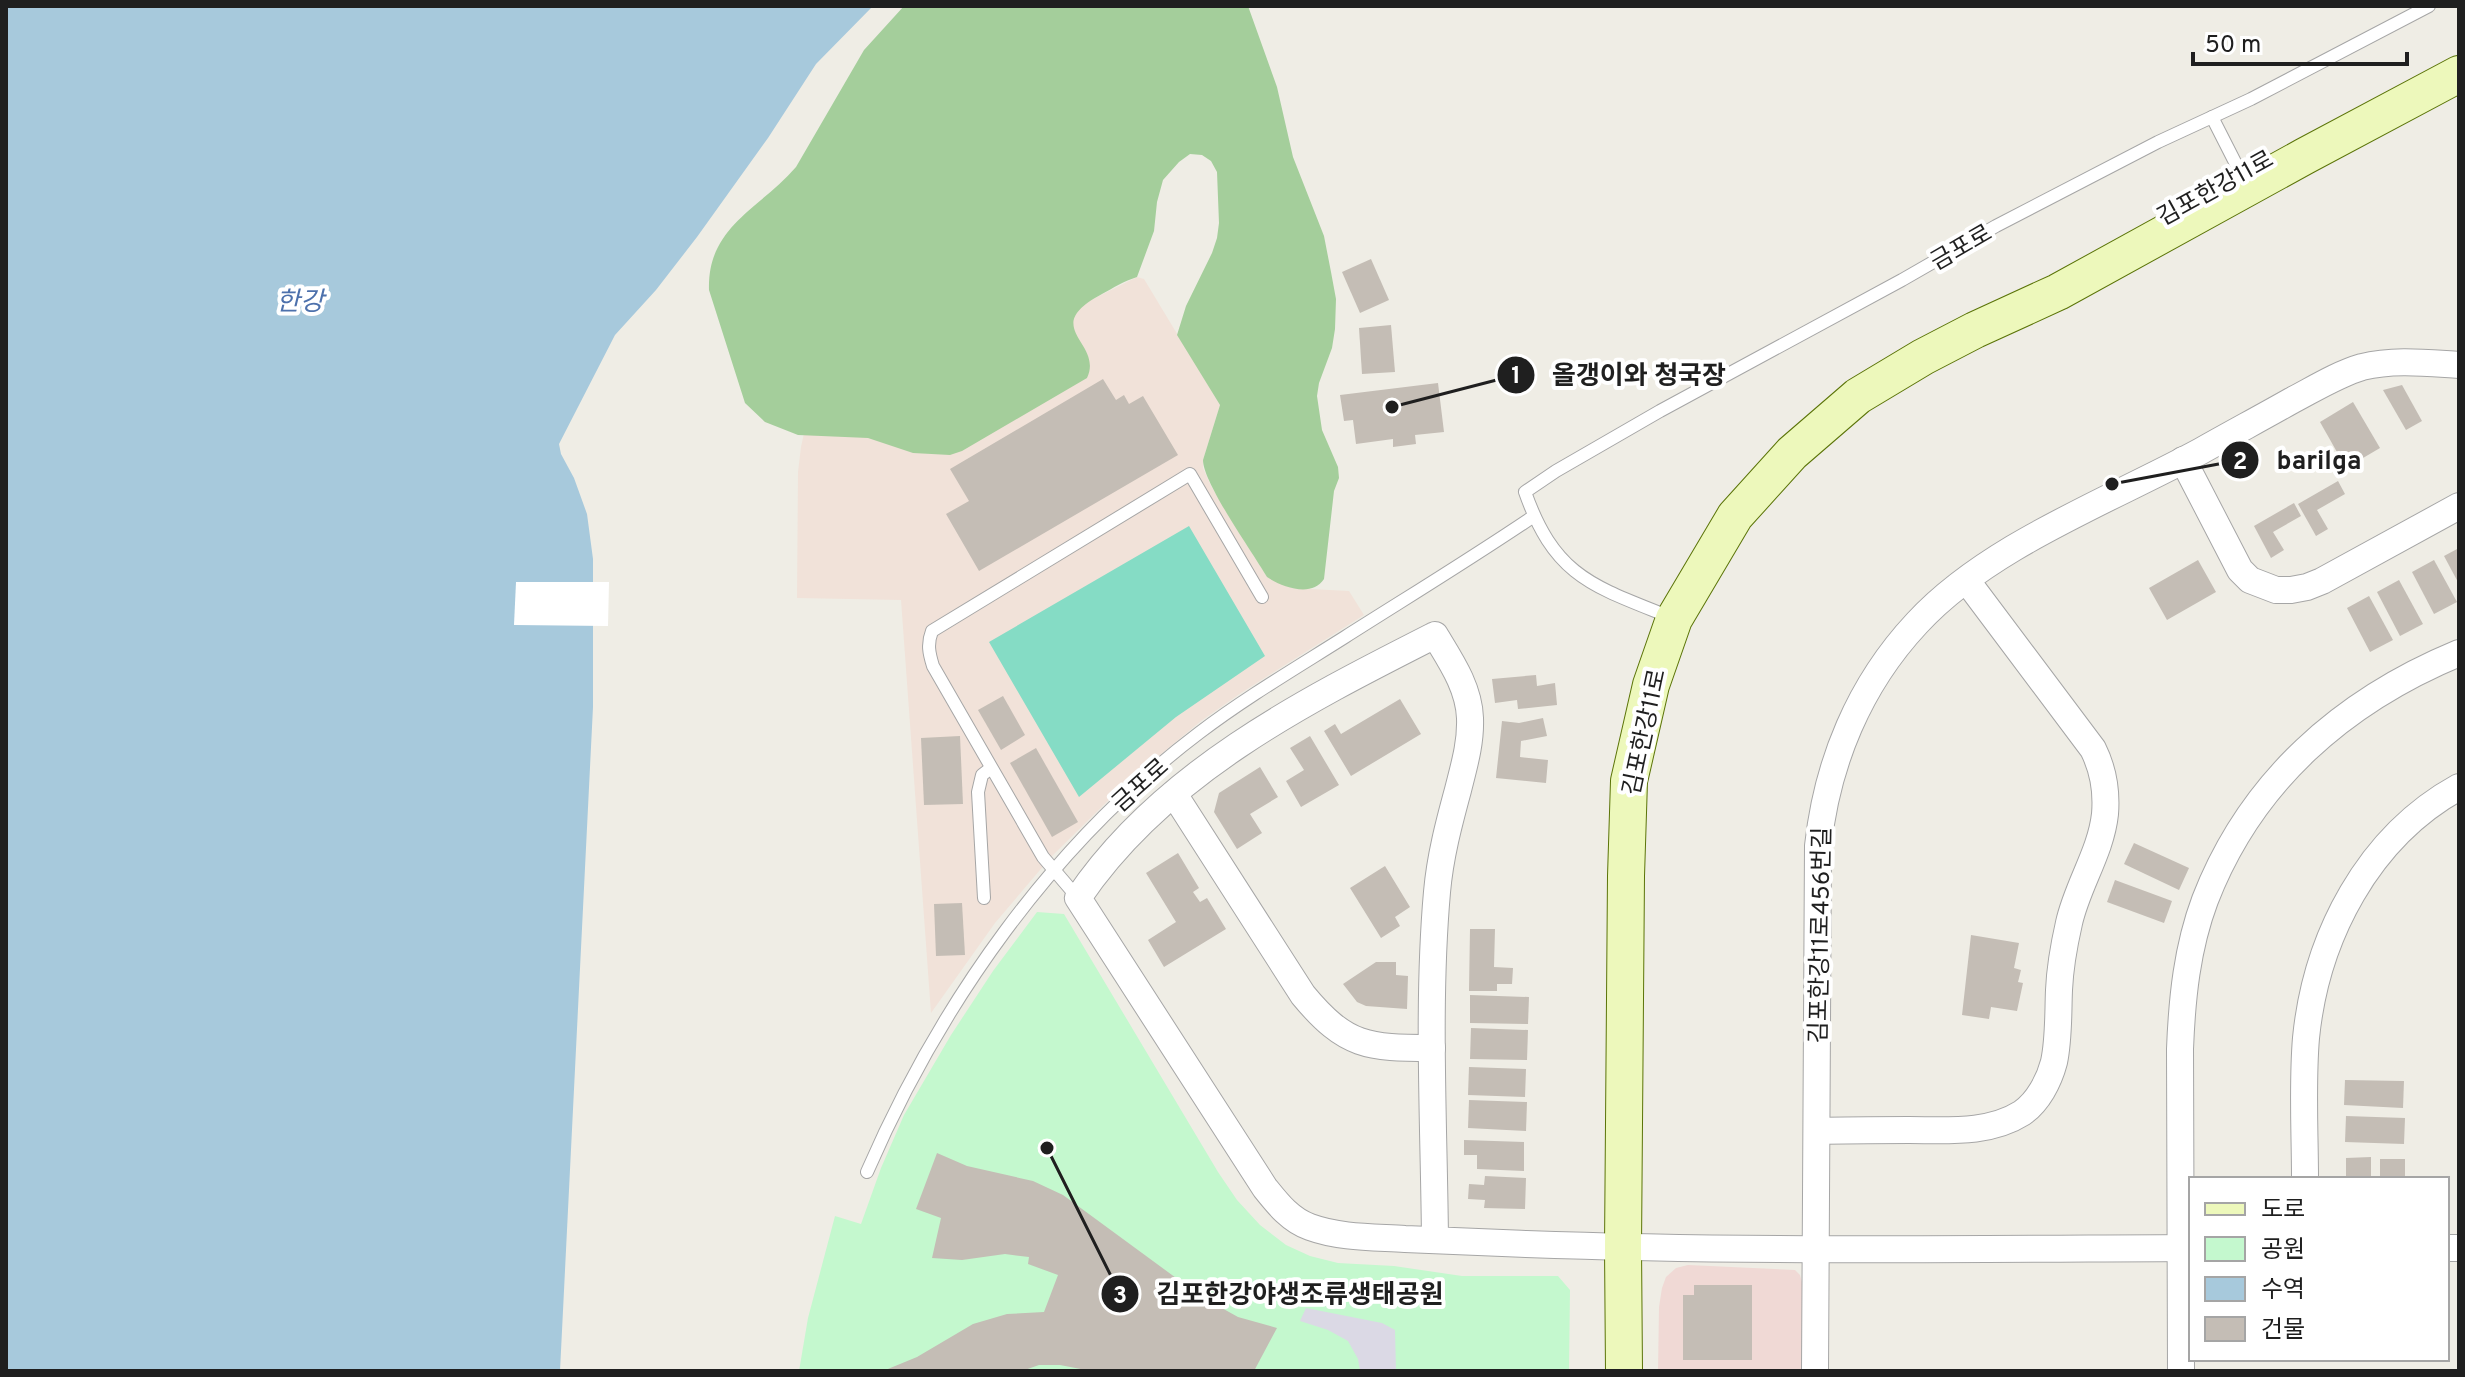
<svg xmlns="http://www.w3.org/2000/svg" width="2465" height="1377" font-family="Overpass,'Noto Sans KR',sans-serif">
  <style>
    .commercial { fill: #f0d9d5 }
    .military { fill: #f1e2d9 }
    .forest { fill: #a4ce9b }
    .park { fill: #c4f8ce }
    .pitch { fill: #85dcc5 }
    .plaza { fill: #dbd9e5 }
    .water { fill: #a7c9dc }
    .pier { fill: #fff }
    .building { fill: #c4bdb5 }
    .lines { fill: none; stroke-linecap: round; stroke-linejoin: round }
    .service-casing { stroke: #a6a6a6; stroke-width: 14 }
    .minor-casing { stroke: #a6a6a6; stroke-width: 28 }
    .secondary-casing { stroke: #5b7408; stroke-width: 38 }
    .service { stroke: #fff; stroke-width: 12 }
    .minor { stroke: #fff; stroke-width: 26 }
    .secondary { stroke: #edf8bb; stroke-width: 36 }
    .labels { text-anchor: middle; stroke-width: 8; stroke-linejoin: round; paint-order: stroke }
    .street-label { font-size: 24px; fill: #1f1f1f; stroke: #fff }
    .water-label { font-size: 26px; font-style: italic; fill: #4d71ac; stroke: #fff }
    .leader { fill: none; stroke: #1f1f1f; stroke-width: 3 }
    .callout-dot { fill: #1f1f1f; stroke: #fff; stroke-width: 3 }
    .mark-label { font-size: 24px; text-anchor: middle; font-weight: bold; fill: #fff }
    .callout-label { font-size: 26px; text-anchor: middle; font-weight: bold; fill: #1f1f1f; stroke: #fff; stroke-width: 8; stroke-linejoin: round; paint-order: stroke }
  </style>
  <rect width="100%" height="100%" fill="#efede5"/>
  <!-- commercial -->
  <path class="commercial" d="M 1688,1265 L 1795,1270 L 1800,1275 L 1803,1286 L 1803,1371 L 1658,1371 L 1659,1307 L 1662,1288 L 1666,1277 L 1676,1268 Z"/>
  <!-- military -->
  <path class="military" d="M 1137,277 L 1144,279 L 1220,405 L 1203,460 L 1203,468 L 1211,486 L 1267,577 L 1291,588 L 1349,591 L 1364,615 L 1241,693 L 1201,721 L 1125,784 L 1051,857 L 995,923 L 931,1013 L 901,600 L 797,598 L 798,472 L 801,447 L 807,420 L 1081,305 Z"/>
  <!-- forest -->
  <path class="forest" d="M 904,6 L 1248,6 L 1277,87 L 1293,157 L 1324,236 L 1331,272 L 1336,299 L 1335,329 L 1332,348 L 1319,383 L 1317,396 L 1322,430 L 1338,467 L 1339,478 L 1334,491 L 1324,579 C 1312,598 1282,587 1267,577 C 1253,553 1203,483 1203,460 L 1220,405 L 1177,335 L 1186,306 L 1212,253 L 1217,238 L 1219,223 L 1217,172 L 1211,161 L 1202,155 L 1190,154 L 1179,162 L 1163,180 L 1157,202 L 1154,231 L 1137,277 C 1124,281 1113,288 1102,294 C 1038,328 1104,342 1087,378 L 962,451 L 950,455 L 913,453 L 868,438 L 798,435 L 765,422 L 745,403 L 709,290 C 707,226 760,209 796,167 L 864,50 Z"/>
  <!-- park -->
  <path class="park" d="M 1037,912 L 1064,914 L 1218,1172 L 1237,1200 L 1260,1225 L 1286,1245 L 1310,1256 L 1338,1263 L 1394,1266 L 1462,1276 L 1558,1276 L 1570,1290 L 1569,1371 L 799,1371 L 808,1318 L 835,1216 L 861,1224 L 881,1168 L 904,1115 L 951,1035 L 993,971 Z"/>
  <!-- pitch -->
  <path class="pitch" d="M 1189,526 L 1265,656 L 1176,717 L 1079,797 L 989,642 Z"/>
  <!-- plaza -->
  <path class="plaza" d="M 1306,1308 L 1382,1323 L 1395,1330 L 1396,1371 L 1360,1371 L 1358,1359 L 1348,1341 L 1328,1330 L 1300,1321 Z"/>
  <!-- water -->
  <path class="water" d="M 6,6 L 873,6 L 816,64 L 768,138 L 697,237 L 656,290 L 615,335 L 559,444 L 561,454 L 574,478 L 587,514 L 593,559 L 593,707 L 560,1371 L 6,1371 Z"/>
  <!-- pier -->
  <path class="pier" d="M 516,582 L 609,582 L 608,626 L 514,625 Z"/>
  <!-- building -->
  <g class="building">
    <path d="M 1371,259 L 1389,300 L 1360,313 L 1342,272 Z"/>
    <path d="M 1391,325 L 1395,372 L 1362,374 L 1359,328 Z"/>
    <path d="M 1103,379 L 1116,400 L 1124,395 L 1129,404 L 1143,396 L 1178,455 L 979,571 L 946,514 L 969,501 L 950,469 Z"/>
    <path d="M 1438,383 L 1444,432 L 1415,435 L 1416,444 L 1393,447 L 1393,439 L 1356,444 L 1353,420 L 1344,421 L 1340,395 Z"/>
    <path d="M 2402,385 L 2422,421 L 2406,430 L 2383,390 Z"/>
    <path d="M 2353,402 L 2380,448 L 2346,468 L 2320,422 Z"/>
    <path d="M 2338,481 L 2345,494 L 2317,510 L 2328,529 L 2316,536 L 2298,504 Z"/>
    <path d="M 2294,503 L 2301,516 L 2273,532 L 2284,550 L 2271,558 L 2254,526 Z"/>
    <path d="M 2459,548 L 2459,584 L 2444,556 Z"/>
    <path d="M 2198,560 L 2216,592 L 2167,620 L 2149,588 Z"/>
    <path d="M 2434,560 L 2457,602 L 2434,614 L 2412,572 Z"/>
    <path d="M 2399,580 L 2423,624 L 2400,636 L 2377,592 Z"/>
    <path d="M 2369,596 L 2393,640 L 2370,652 L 2347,608 Z"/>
    <path d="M 1536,675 L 1537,686 L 1555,683 L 1557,705 L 1518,709 L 1517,700 L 1495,703 L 1492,679 Z"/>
    <path d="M 1003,696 L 1025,735 L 1001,750 L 978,710 Z"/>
    <path d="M 1400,699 L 1421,734 L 1351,776 L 1324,731 L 1335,724 L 1341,734 Z"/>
    <path d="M 1543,718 L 1547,736 L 1521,741 L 1520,757 L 1548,760 L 1546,783 L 1496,778 L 1502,721 L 1519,723 Z"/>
    <path d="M 960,736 L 963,804 L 924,805 L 921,738 Z"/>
    <path d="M 1310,736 L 1339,785 L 1301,807 L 1286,781 L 1304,770 L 1290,748 Z"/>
    <path d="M 1036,748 L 1078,822 L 1052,837 L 1010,763 Z"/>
    <path d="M 1260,767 L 1278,797 L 1250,814 L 1262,833 L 1237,849 L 1214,812 L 1219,793 Z"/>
    <path d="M 2134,843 L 2189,868 L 2179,890 L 2124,864 Z"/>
    <path d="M 1178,853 L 1199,888 L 1193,892 L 1200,902 L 1207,898 L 1226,929 L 1164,967 L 1148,940 L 1176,922 L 1146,873 Z"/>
    <path d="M 1385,866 L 1410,907 L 1395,917 L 1400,926 L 1381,938 L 1350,888 Z"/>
    <path d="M 2115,880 L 2172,901 L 2164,923 L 2107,902 Z"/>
    <path d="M 962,903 L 965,955 L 936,956 L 934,904 Z"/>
    <path d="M 1470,929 L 1495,929 L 1494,967 L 1513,968 L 1512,984 L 1497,984 L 1497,991 L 1469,991 Z"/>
    <path d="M 1971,935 L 2019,943 L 2014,968 L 2021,970 L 2018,982 L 2023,983 L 2017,1011 L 1991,1007 L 1989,1019 L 1962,1015 Z"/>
    <path d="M 1376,962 L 1396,962 L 1396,975 L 1408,976 L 1407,1009 L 1366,1006 L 1357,1002 L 1343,984 Z"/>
    <path d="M 1470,995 L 1529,997 L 1528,1024 L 1470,1023 Z"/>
    <path d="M 1471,1028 L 1528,1030 L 1527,1060 L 1470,1059 Z"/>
    <path d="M 1469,1067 L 1526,1069 L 1525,1097 L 1468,1095 Z"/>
    <path d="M 2345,1080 L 2404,1081 L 2403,1108 L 2344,1105 Z"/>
    <path d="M 1469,1100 L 1527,1102 L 1526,1131 L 1468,1128 Z"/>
    <path d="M 2346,1116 L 2405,1118 L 2404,1144 L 2345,1142 Z"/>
    <path d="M 1464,1140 L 1524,1142 L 1524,1171 L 1477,1169 L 1477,1155 L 1464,1155 Z"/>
    <path d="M 937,1153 L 967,1166 L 1033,1181 L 1063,1195 L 1202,1297 L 1238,1317 L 1277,1328 L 1254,1371 L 1091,1371 L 1060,1365 L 1039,1365 L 1022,1371 L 883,1371 L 917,1357 L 973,1324 L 1007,1314 L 1044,1312 L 1058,1275 L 1028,1264 L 1029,1257 L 1005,1254 L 962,1260 L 932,1258 L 941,1218 L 916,1209 Z"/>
    <path d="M 2371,1157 L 2371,1179 L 2346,1179 L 2346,1158 Z"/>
    <rect x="2380" y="1159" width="25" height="20"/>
    <path d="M 1485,1176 L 1526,1178 L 1525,1209 L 1484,1208 L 1485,1200 L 1468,1199 L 1469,1184 L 1484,1185 Z"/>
    <path d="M 1694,1285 L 1752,1285 L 1752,1360 L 1683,1360 L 1683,1295 L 1694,1295 Z"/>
  </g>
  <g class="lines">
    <defs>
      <g id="service">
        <path d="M 2212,117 L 2241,174"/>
        <path d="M 1670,617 C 1593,586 1555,577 1525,492 L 1556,471 L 1660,411 L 1902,280 L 1996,226 L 2158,142 L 2251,99 L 2429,6"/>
        <path d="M 984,898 L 978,792 L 982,775 L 991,768"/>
        <path d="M 1078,898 L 1043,857 L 933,666 C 929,653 927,644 932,631 L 1190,474 L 1262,597"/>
        <path d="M 867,1172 C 940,1004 1051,845 1199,733 C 1245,698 1296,668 1345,637 C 1408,597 1472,558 1534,516"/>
      </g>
      <g id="minor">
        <path d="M 2183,460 L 2240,570 L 2250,580 L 2276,590 L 2291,590 L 2307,587 L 2322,581 L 2459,506"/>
        <path d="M 1174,794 L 1303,995 C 1346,1047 1368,1048 1432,1048"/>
        <path d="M 1818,1131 C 1848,1130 1879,1130 1909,1130 C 1947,1130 1989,1134 2022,1113 C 2038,1102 2049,1081 2054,1062 C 2059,1039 2058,1013 2059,990 C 2060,967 2064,945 2069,923 C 2077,886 2101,852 2105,814 C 2107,790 2103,769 2093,749 L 1967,581"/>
        <path d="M 2305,1179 C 2305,1132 2302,1085 2306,1038 C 2316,937 2368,837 2459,787"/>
        <path d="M 1435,1240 C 1434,1126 1427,1005 1437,892 C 1440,857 1449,823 1458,790 C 1464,766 1471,743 1470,718 C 1469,687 1450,660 1435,635 C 1305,701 1162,773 1078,898 L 1265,1188 C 1277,1203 1290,1220 1310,1227 C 1340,1238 1374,1237 1405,1239 C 1446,1241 1486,1242 1526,1244 C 1748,1252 1969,1249 2191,1248"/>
        <path d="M 2447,1248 L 2459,1248"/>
        <path d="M 1815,1371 L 1818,846 C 1827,763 1859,685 1917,623 C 1988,546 2109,501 2201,451 C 2231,434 2261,418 2291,401 C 2314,389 2338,374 2362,367 C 2394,359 2427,363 2459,365"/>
        <path d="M 2181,1371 L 2180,1049 C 2182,998 2187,948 2205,900 C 2251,781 2343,701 2459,653"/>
      </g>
      <path id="secondary" d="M 1624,1371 L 1623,1247 L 1626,876 L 1629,781 L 1651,685 L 1674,619 L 1735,516 L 1792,453 L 1858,396 L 1923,357 L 1975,330 L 2058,292 L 2305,156 L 2459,74"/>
    </defs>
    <!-- service casing -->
    <use href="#service" class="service-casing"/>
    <!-- minor casing -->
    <use href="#minor" class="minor-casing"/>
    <!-- secondary casing -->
    <use href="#secondary" class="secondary-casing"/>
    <!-- service -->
    <use href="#service" class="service"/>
    <!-- minor -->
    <use href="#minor" class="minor"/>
    <!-- secondary -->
    <use href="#secondary" class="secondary"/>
  </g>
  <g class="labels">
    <!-- street labels -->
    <g class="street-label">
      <text transform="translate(2215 188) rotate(-29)" y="8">김포한강11로</text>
      <text transform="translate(1961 247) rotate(-30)" y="8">금포로</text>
      <text transform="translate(1644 732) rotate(-78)" y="8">김포한강11로</text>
      <text transform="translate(1140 785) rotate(-42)" y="8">금포로</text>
      <text transform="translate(1820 935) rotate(-89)" y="8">김포한강11로456번길</text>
    </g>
    <!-- water labels -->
    <g class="water-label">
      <text x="300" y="310">한강</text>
    </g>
  </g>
  <!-- callouts -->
  <path class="leader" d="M1392 407L1516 375M2112 484L2240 460M1047 1148L1120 1294"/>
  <g class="callout-dot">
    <circle cx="1392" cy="407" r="8"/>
    <circle cx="2112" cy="484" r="8"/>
    <circle cx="1047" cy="1148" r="8"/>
    <circle cx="1516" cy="375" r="20"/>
    <circle cx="2240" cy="460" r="20"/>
    <circle cx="1120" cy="1294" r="20"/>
  </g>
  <g class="mark-label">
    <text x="1516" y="383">1</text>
    <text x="2240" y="469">2</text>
    <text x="1120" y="1303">3</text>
  </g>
  <g class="callout-label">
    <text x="1639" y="384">올갱이와 청국장</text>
    <text x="2319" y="469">barilga</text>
    <text x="1300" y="1303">김포한강야생조류생태공원</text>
  </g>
  <!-- border -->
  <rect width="2465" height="1377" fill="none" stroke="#1f1f1f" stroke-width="16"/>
  <!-- legend -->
  <rect x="2189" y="1177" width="260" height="184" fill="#ffffff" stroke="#a5a5a5" stroke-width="2"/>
  <rect x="2205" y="1203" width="40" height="12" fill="#edf8bb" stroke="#a5a5a5" stroke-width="2"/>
  <text x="2261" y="1217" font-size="24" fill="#1f1f1f">도로</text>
  <rect x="2205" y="1237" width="40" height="24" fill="#c4f8ce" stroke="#a5a5a5" stroke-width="2"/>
  <text x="2261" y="1257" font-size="24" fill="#1f1f1f">공원</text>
  <rect x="2205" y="1277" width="40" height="24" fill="#a7c9dc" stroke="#a5a5a5" stroke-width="2"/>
  <text x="2261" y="1297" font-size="24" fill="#1f1f1f">수역</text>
  <rect x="2205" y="1317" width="40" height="24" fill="#c4bdb5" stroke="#a5a5a5" stroke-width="2"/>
  <text x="2261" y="1337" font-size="24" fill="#1f1f1f">건물</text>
  <!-- scale -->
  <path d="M2193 52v12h214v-12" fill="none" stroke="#1f1f1f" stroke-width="4"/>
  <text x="2205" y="52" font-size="24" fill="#1f1f1f" stroke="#ffffff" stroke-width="6" paint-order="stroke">50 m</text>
</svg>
